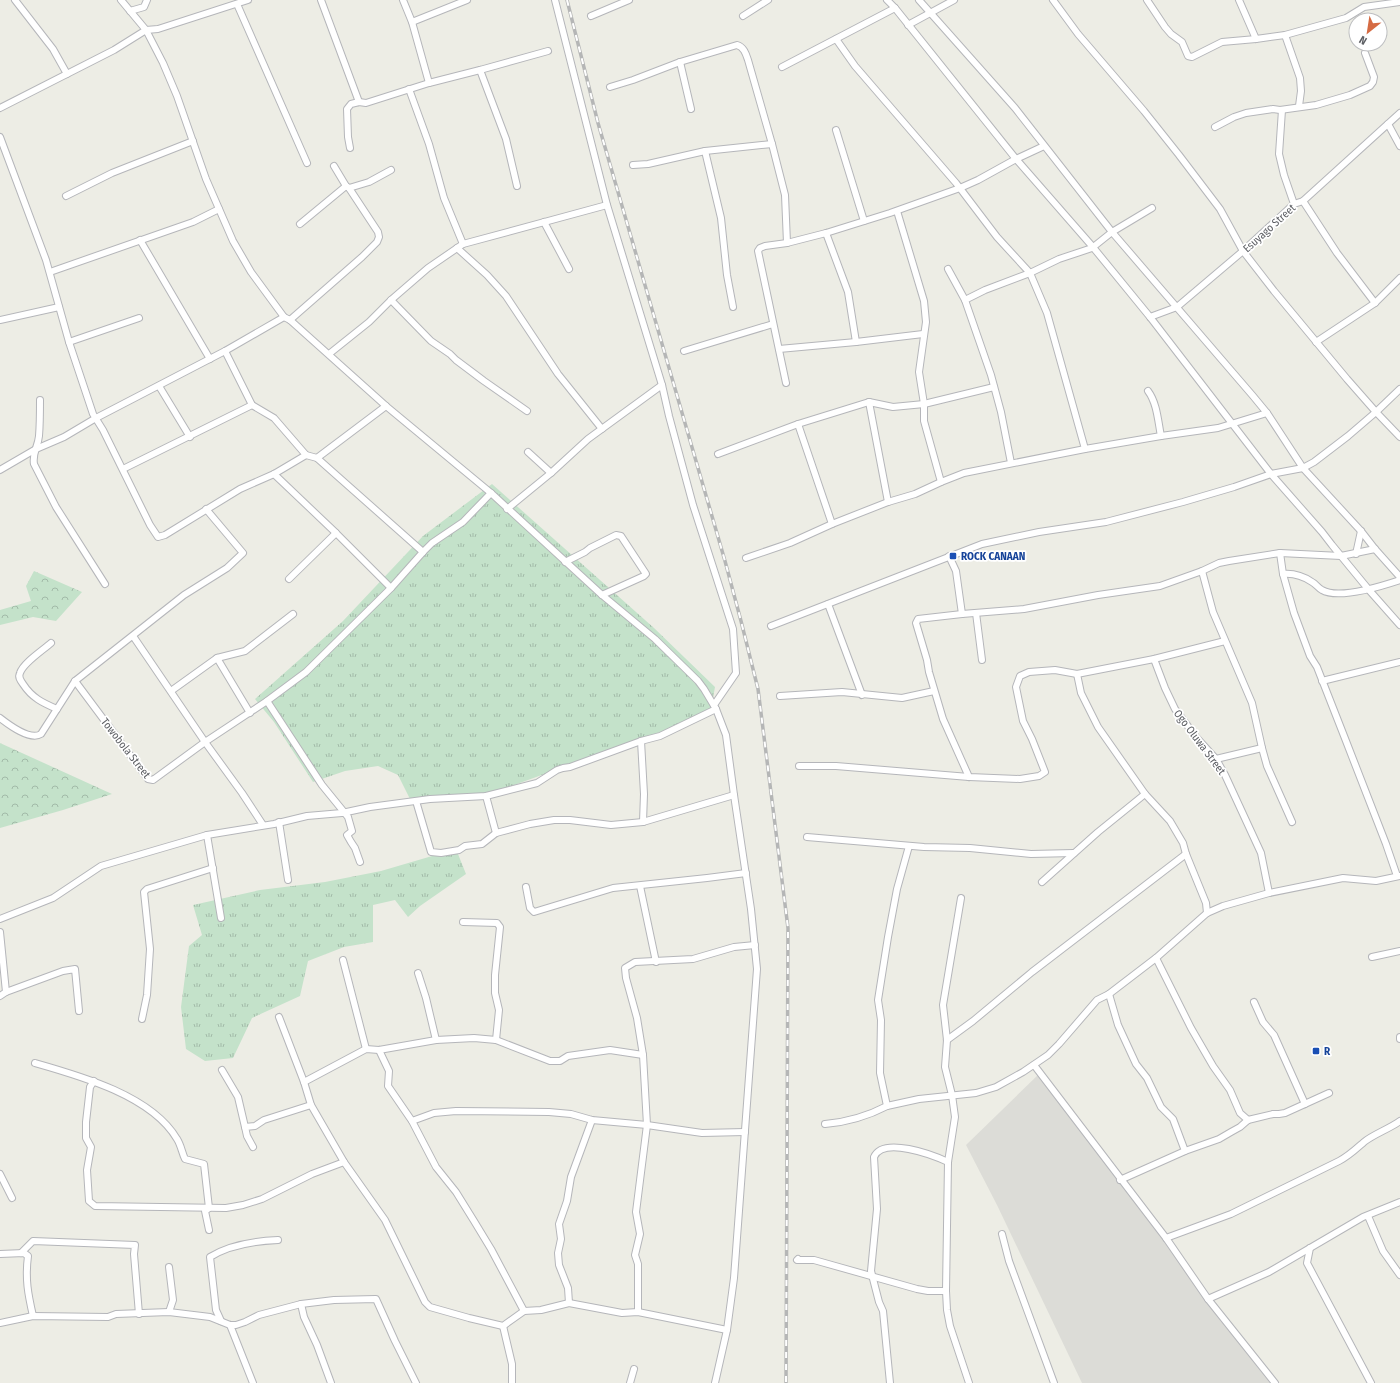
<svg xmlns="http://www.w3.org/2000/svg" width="1400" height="1383" font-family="'Fira Sans Condensed',sans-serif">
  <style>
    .industrial { fill: #dcdcd7 }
    .grass { fill: url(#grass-tufts) }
    .forest { fill: url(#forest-crowns) }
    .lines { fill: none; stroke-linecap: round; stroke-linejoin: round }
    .minor-casing { stroke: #b5b6ba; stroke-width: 8 }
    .minor { stroke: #fff; stroke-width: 6 }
    .rail-casing { stroke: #b5b6b6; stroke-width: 3.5 }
    .rail { stroke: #fff; stroke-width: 2; stroke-dasharray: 6; stroke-linecap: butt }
    .transit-dot { fill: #1a4fb4; stroke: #fff; stroke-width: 1.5 }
    .labels { text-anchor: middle; stroke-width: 3.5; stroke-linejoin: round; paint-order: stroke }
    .street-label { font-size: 11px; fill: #5d5f64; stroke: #fff }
    .transit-label { font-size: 11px; font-weight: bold; fill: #164399; stroke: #fff; text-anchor: start }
  </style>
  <defs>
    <pattern id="grass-tufts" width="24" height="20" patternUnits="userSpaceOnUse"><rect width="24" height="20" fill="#c4e2ca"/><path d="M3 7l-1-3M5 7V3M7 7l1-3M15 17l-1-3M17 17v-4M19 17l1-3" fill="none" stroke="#a2baa8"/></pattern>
    <pattern id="forest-crowns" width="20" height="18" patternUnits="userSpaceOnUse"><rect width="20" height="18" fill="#c4e2ca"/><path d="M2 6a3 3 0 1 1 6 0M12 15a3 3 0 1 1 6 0" fill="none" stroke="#a2baa8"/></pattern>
  </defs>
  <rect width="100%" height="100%" fill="#edede5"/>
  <!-- industrial -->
  <path class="industrial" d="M 1039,1074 L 1275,1383 L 1082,1383 L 997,1205 L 966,1145 Z"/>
  <!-- grass -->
  <g class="grass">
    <path d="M 492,484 L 654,628 L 715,687 L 710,714 L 492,793 L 410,799 L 398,775 L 378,766 L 345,771 L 313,782 L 274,722 L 255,699 L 343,621 L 423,536 Z"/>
    <path d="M 456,849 L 466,874 L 420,906 L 408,917 L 395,900 L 373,905 L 373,942 L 344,947 L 308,961 L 300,996 L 252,1018 L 233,1058 L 205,1061 L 186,1049 L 181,1007 L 189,946 L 202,935 L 193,905 L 260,890 L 325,882 L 381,871 Z"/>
  </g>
  <!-- forest -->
  <g class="forest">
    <path d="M 34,571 L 82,592 L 56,621 L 33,617 L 0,625 L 0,610 L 31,601 L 26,586 Z"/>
    <path d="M 0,743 L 112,794 L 63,810 L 0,828 Z"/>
  </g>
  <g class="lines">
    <defs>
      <g id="minor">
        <path d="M 15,0 L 53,49 L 67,74"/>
        <path d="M 121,0 L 146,30 L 163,63 L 177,96 L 206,179 L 233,241 L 251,272 L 284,317 L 290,320 L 386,406 L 491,493 L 602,595 L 655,639 L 698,681 L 704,689 L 716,709 L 726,735 L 734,795 L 751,909 L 757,969 L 734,1278 L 727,1330 L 715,1383"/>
        <path d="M 321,0 L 359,102"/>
        <path d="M 403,0 L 412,22 L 429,83"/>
        <path d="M 555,0 L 607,205 L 662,385 L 669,416 L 693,505 L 733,629 L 736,673 L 714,705"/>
        <path d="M 887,0 L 895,8 L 1016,159 L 1092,246 L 1150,317 L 1271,474 L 1322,532 L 1332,545 L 1369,590 L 1400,625"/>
        <path d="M 919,0 L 1015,108 L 1112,232 L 1253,396 L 1267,413 L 1303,468 L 1361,531 L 1375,549 L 1400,577"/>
        <path d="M 1053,0 L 1078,34 L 1144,111 L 1179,155 L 1220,209 L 1243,251 L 1274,291 L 1347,379 L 1376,412 L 1400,437"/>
        <path d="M 1147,0 L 1165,27 L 1171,34 L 1182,42 L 1188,56 L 1192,57 L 1222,42 L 1256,39 L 1285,35 L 1346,18 L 1364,7 L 1400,2"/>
        <path d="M 1239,0 L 1256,39"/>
        <path d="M 237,4 L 307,163"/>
        <path d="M 130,11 L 144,7 L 147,0"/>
        <path d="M 591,16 L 629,0"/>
        <path d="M 743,16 L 768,0"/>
        <path d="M 412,22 L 467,0"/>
        <path d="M 908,25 L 954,0"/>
        <path d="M 1285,35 L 1300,78 L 1301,91 L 1299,106"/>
        <path d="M 836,39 L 855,66 L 956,183 L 997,237 L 1030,273 L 1047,313 L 1085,449"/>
        <path d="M 680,62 L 691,109"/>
        <path d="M 782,67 L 895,8"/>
        <path d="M 480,70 L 506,139 L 517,186"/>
        <path d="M 610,87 L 633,80 L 680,62 L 737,45 C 744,47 746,54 748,60 L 772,144 L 785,195 L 787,243"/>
        <path d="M 409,89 L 429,144 L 444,198 L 463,244"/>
        <path d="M 0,108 L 114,50 L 146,30 L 158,29 L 248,0"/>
        <path d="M 1282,110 L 1279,154 L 1284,175 L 1294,204"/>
        <path d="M 1388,124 L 1400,146"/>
        <path d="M 1215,127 L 1234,117 L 1246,113 L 1273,109 L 1280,110 L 1316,105 L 1350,95 L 1370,86 L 1373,82 L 1374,77 L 1365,53"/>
        <path d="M 836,130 L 864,221"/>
        <path d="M 0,137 L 46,260 L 69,342 L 93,414 L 103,430 L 150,525 L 158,537 L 165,535 L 240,489 L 274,474 L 306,455"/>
        <path d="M 350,148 L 348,137 L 347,109 L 351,104 L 359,102 L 366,103 L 429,83 L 480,70 L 548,51"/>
        <path d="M 705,151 L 721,218 L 727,275 L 733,307"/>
        <path d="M 633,165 L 648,164 L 705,151 L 772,144"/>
        <path d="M 349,188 L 369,182 L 391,170"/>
        <path d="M 66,196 L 112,173 L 193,141"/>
        <path d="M 1303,201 L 1337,253 L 1375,303"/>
        <path d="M 897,211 L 924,301 L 926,322 L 919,372 L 924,404 L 924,421 L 941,482"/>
        <path d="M 544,222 L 569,269"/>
        <path d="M 300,224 L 346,186"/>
        <path d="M 826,233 L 848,292 L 856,342"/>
        <path d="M 140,240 L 210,359"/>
        <path d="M 457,248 L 487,275 L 506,296 L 558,374 L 602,429"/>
        <path d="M 948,269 L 965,300"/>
        <path d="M 50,272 L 193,222 L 219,209"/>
        <path d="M 391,300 L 431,341 L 450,354 L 456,360 L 484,381 L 527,411"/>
        <path d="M 1150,317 L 1177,307 L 1243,251 L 1294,204 L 1303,201 L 1400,113"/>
        <path d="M 0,320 L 59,307"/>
        <path d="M 290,320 L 362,257 L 377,242 L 379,237 L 378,232 L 349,188 L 346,186 L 334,166"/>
        <path d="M 69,342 L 139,318"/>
        <path d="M 1316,342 L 1375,303 L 1400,278"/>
        <path d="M 779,349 L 856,342 L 923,334"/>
        <path d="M 225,351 L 252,405 L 274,418 L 306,455 L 317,458 L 423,552"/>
        <path d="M 684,351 L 773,324"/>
        <path d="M 329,354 L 369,322 L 391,300 L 428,268 L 463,244 L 607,205"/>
        <path d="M 786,383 L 758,251 L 760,248 L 765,246 L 787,243 L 826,233 L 890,213 L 960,188 L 978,180 L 1016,159 L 1044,146"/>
        <path d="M 159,386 L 190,437"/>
        <path d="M 1148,391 C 1157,403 1158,421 1161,436"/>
        <path d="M 40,400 C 40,412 40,424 39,436 C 38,447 32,453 34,464 L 56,507 L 105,584"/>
        <path d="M 869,402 L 888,502"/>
        <path d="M 798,424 L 832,524"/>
        <path d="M 528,452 L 551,473"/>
        <path d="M 718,454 L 798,424 L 869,402 L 893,407 L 924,404 L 994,387"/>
        <path d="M 317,458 L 386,406"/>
        <path d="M 1011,463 L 1001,412 L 991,375 L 965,300 L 985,290 L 1030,273 L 1059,259 L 1092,248 L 1112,232 L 1152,208"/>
        <path d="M 123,469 L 252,405"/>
        <path d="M 0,470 L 36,449 L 64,437 L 96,418 L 225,351 L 284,317"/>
        <path d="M 274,474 L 336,533 L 391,588"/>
        <path d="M 507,509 L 551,473 L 588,439 L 662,385"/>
        <path d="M 1280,553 L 1283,574 L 1294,613 L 1310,656 L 1317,667 L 1346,741 L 1386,844 L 1397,876"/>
        <path d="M 1356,554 L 1361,531"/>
        <path d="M 949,556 L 956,571 L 962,614"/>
        <path d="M 746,558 L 790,543 L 832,524 L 888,502 L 915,494 L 941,482 L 964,473 L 1085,449 L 1161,436 L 1218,428 L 1267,413"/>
        <path d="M 565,562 L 585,552 L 590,548 L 616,535 L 621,536 L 646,574 L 644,576 L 602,595"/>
        <path d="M 1202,571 L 1213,612 L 1252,703 L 1262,748 L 1267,766 L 1292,822"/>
        <path d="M 1283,574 C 1294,573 1303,576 1312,582 C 1316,584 1318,588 1322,590 C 1339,600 1382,586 1400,580"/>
        <path d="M 289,579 L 336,533"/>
        <path d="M 828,604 L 862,695"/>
        <path d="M 976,613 L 982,660"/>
        <path d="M 771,626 L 982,544 L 1039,532 L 1106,522 L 1183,502 L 1234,487 L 1271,474 L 1303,468 L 1314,462 L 1348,436 L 1376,412 L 1400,389"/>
        <path d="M 133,636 L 205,742 L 242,793 L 263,825"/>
        <path d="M 51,643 C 43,650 23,663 20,673 C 18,677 20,680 23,684 C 32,698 43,703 57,709"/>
        <path d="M 217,658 L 250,713"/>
        <path d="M 1154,659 L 1165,688 L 1175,709 L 1196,737 L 1216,759 L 1225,775 L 1261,853 L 1269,893"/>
        <path d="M 1077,674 L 1081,693 L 1098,727 L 1145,794 L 1170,821 L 1183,843 L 1186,854 L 1206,903 L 1207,913"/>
        <path d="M 75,681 L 148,779 L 153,780 L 205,742 L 267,701 L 306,672 L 391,588 L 423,552 L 432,543 L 463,522 L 491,493"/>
        <path d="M 1322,681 L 1400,662"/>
        <path d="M 171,691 L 217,658 L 245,651 L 293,614"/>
        <path d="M 780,696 L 842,692 L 902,698 L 934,691"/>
        <path d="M 267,701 L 322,785 L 348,817 L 352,831 L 347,835 L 351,842 L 355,848 L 360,862"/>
        <path d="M 0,718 C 9,725 30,741 41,734 L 75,681 L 184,595 L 227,568 L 243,553 L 206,509"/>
        <path d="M 641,741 L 644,794 L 643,822"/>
        <path d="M 1216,759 L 1262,748"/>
        <path d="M 799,766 L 836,766 L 969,777 L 1020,779 L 1039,776 L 1045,772 L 1032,739 L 1023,721 L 1016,687 L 1020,676 L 1029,672 L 1055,670 L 1077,674 L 1154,659 L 1225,641"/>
        <path d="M 969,777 L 943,719 L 929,672 L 927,660 L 916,623 L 918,619 L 962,614 L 1024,609 L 1098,595 L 1160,586 L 1202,571 L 1219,563 L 1229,561 L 1280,553 L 1341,556 L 1375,549"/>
        <path d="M 486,796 L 496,833"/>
        <path d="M 416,801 L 431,852 L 441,853 L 459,850 L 465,846 L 482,844 L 496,833 L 530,824 L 554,820 L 570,820 L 611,825 L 643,822 L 734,795"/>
        <path d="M 279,822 L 288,880"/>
        <path d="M 207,835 L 221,918"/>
        <path d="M 807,837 L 924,847 L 970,848 L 1031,854 L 1074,853"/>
        <path d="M 1042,882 L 1098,832 L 1145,794"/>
        <path d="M 640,886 L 656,962"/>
        <path d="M 526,887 L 530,908 L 534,912 L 613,888 L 707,878 L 746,873"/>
        <path d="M 961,898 L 943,1005 L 947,1040 L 945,1067 L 952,1095 L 955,1117 L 948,1162 L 946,1291 L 947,1310 L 950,1326 L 969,1383"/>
        <path d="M 0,919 L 53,898 L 101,866 L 207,835 L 274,824 L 307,816 L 342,813 L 370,807 L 430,799 L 486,796 L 537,783 L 557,770 L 563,768 L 570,767 L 641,741 L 660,736 L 716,709"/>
        <path d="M 463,922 L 497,923 L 500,927 L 495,975 L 495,993 L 499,1010 L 496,1040"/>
        <path d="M 0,932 L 6,992 L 0,996"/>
        <path d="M 1372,957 L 1400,951"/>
        <path d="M 1156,958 L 1191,1028 L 1213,1066 L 1230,1090 L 1240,1113 L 1248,1120"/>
        <path d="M 343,960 L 366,1049"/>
        <path d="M 418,973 L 426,998 L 436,1040"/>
        <path d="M 6,992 L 63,971 L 75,969 L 79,1011"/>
        <path d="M 1109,994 L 1118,1025 L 1136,1064 L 1147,1078 L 1161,1107 L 1173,1119 L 1185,1151"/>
        <path d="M 1254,1002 L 1263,1022 L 1274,1035 L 1305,1104"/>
        <path d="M 279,1017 L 304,1082 L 311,1105 L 344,1162 L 385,1220 L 425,1302 L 430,1307 L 469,1318 L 503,1326 L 524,1311 L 541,1310 L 569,1303 L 622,1313 L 638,1312 L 727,1330"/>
        <path d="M 142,1019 L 147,995 L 150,949 L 144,892 L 147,889 L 213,868"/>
        <path d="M 1400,1037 L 1400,1039"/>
        <path d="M 947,1040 L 973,1021 L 1032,972 L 1186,854"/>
        <path d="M 379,1050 L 389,1071 L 388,1086 L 412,1121 L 436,1167 L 456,1192 L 474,1221 L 491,1249 L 524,1311"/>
        <path d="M 35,1063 C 81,1076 152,1096 177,1139 C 181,1145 182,1153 185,1159 L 204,1164 L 209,1208 L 205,1211 L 209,1230"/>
        <path d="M 1034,1065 L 1166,1238 L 1208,1299 L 1275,1383"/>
        <path d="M 222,1070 L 238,1097 L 245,1127"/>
        <path d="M 94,1081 L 90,1087 L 86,1122 L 86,1138 L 91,1147 L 87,1170 L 89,1201 L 95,1206 L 226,1208 L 243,1205 L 262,1199 L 312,1174 L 344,1162"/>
        <path d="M 304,1082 L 366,1049 L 379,1050 L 436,1040 L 474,1038 L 496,1040 L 550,1061 L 560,1061 L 568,1056 L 610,1050 L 643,1055"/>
        <path d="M 887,1106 L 919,1099 L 976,1093 L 996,1087 L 1023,1072 L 1048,1055 L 1059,1044 L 1097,1000 L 1109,994 L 1156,958 L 1207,913 L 1223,906 L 1269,893 L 1343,878 L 1376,881 L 1400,876"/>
        <path d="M 412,1121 L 434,1113 L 456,1111 L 549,1112 L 571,1114 L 592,1120 L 647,1125 L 702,1133 L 745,1132"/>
        <path d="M 825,1124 C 848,1122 866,1117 887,1106 L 880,1073 L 881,1020 L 878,1000 L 888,937 L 897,889 L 909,846"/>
        <path d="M 253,1147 L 247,1136 L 245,1127 L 255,1126 L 264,1120 L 311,1105"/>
        <path d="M 0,1174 L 12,1198"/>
        <path d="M 1120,1180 L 1185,1151 L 1219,1139 L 1231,1132 L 1240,1127 L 1248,1120 L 1273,1114 L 1279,1114 L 1285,1113 L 1329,1093"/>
        <path d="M 1368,1216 L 1383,1251 L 1400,1275"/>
        <path d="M 1002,1234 L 1009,1261 L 1054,1383"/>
        <path d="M 1166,1238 L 1231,1214 L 1339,1161 C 1349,1156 1356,1149 1364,1142 C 1374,1134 1389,1129 1400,1121"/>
        <path d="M 1310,1248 L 1307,1263 L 1371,1383"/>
        <path d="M 21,1253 L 33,1241 L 135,1245 L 134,1254 L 139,1314"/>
        <path d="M 0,1254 L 24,1253 L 28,1256 C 25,1279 28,1294 33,1316"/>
        <path d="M 798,1259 L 797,1260 L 814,1260 L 917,1289 L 928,1291 L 946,1291"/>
        <path d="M 1208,1299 L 1269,1272 L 1363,1217 L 1400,1202"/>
        <path d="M 569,1303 L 568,1288 L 559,1265 L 558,1253 L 561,1239 L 559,1224 L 567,1201 L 571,1177 L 592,1120"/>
        <path d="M 301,1304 L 304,1317 L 317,1345 L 331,1383"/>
        <path d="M 169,1312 L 173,1300 L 169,1267"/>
        <path d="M 638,1312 L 638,1264 L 635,1255 L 640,1234 L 636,1212 L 647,1125 L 643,1055 L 637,1018 L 626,978 L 625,968 L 635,962 L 693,959 L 734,947 L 755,945"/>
        <path d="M 221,1321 L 216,1310 L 210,1257 C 229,1245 256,1241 278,1240"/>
        <path d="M 0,1323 L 33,1316 L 108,1317 L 116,1314 L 169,1312 L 210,1317 L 230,1325 L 236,1325 L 245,1322 L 259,1315 L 301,1304 L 334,1300 L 376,1299 L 395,1341 L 416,1383"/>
        <path d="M 230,1325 L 253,1383"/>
        <path d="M 503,1326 L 512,1364 L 512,1383"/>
        <path d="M 630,1383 L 634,1369"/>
        <path d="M 890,1383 L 883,1311 L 879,1302 L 871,1271 L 877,1209 L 874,1157 C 883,1136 933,1155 948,1162"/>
      </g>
    </defs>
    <!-- minor casing -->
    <use href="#minor" class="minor-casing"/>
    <!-- minor -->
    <use href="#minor" class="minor"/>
    <defs>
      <path id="rail" d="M 567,0 L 598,123 L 725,561 L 741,621 L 758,689 L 788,928 L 786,1383"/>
    </defs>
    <!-- rail casing -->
    <use href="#rail" class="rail-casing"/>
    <!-- rail -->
    <use href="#rail" class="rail"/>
  </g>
  <!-- markers -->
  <g class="transit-dot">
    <rect x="949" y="552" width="8" height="8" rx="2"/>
    <rect x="1312" y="1047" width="8" height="8" rx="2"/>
  </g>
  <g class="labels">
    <!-- street labels -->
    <g class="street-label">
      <text transform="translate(1269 228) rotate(-42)" y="4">Esuyago Street</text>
      <text transform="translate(1200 742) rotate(53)" y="4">Ogo Oluwa Street</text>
      <text transform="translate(126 748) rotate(52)" y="4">Towobola Street</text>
    </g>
    <!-- transit labels -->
    <g class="transit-label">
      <text x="961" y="560">ROCK CANAAN</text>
      <text x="1324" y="1055">R</text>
    </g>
  </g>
  <!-- north arrow -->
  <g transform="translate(1368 32) rotate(210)"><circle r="19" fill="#ffffff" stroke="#bebfc1"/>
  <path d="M0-3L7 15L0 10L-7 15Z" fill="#d56b43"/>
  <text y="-6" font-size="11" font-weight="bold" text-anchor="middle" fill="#5d5f64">N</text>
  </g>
</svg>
